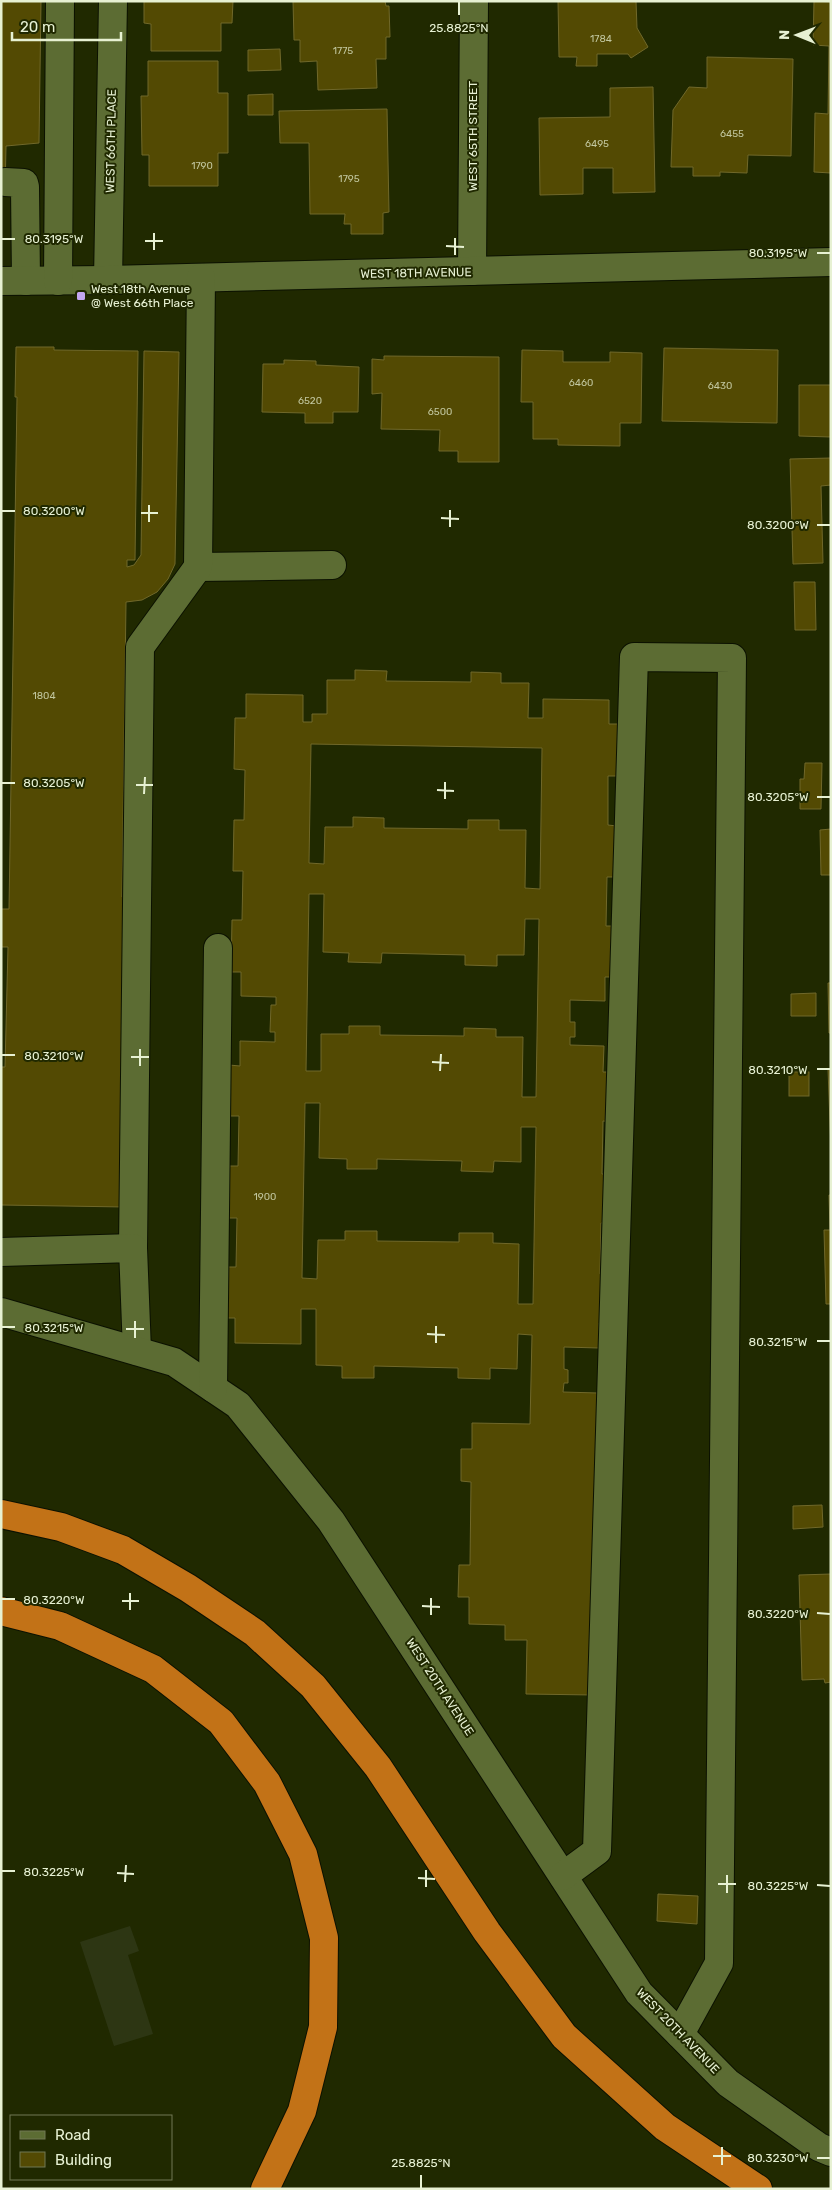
<svg xmlns="http://www.w3.org/2000/svg" width="832" height="2190" font-family="Rubik,sans-serif">
  <style>
    .built { fill: #2d3613 }
    .building { fill: #534a03; stroke: #70682a; fill-rule: evenodd }
    .lines { fill: none; stroke-linecap: round; stroke-linejoin: round }
    .minor-casing { stroke: #0b1100; stroke-width: 30 }
    .highway-casing { stroke: #0b1100; stroke-width: 30 }
    .minor { stroke: #5c6c33; stroke-width: 28 }
    .highway { stroke: #c27217; stroke-width: 28 }
    .ticks { fill: none; stroke: #e7f1d3; stroke-width: 2 }
    .poi-dot { fill: #c4a7f1; stroke: #202900; stroke-width: 2 }
    .labels { text-anchor: middle; stroke-width: 4; stroke-linejoin: round; paint-order: stroke }
    .number-label { font-size: 10px; fill: #c2c79f }
    .street-label { font-size: 12px; fill: #e7f1d3; stroke: #202900 }
    .poi-label { font-size: 12px; fill: #e7f1d3; stroke: #202900; text-anchor: start }
    .ticks-label { font-size: 12px; text-anchor: middle; fill: #e7f1d3; stroke: #202900; stroke-width: 4; stroke-linejoin: round; paint-order: stroke }
  </style>
  <rect width="100%" height="100%" fill="#202900"/>
  <!-- built -->
  <path class="built" d="M 130,1926 L 139,1951 L 128,1955 L 153,2034 L 114,2046 L 80,1942 Z"/>
  <!-- building -->
  <g class="building">
    <path d="M 1,1 L 41,1 L 39,143 L 6,146 L 5,192 L 1,192 Z"/>
    <path d="M 144,1 L 233,1 L 232,23 L 221,23 L 221,51 L 151,51 L 151,24 L 144,23 Z"/>
    <path d="M 293,1 L 385,1 L 386,6 L 389,6 L 390,37 L 386,37 L 386,59 L 376,59 L 377,88 L 318,90 L 317,61 L 300,62 L 300,40 L 294,40 Z"/>
    <path d="M 558,1 L 636,1 L 637,28 L 648,47 L 631,58 L 628,54 L 597,54 L 597,66 L 576,66 L 577,57 L 559,57 Z"/>
    <path d="M 814,1 L 831,2 L 831,173 L 814,172 L 815,113 L 828,114 L 829,46 L 813,45 Z"/>
    <path d="M 280,49 L 281,70 L 248,71 L 248,50 Z"/>
    <path d="M 707,57 L 793,59 L 791,156 L 748,155 L 747,173 L 720,172 L 720,176 L 693,176 L 693,167 L 671,167 L 673,110 L 689,87 L 707,88 Z"/>
    <path d="M 148,61 L 218,61 L 218,93 L 228,93 L 228,153 L 218,153 L 218,186 L 149,186 L 149,155 L 142,155 L 141,96 L 148,96 Z"/>
    <path d="M 653,87 L 655,192 L 613,193 L 613,168 L 583,168 L 583,194 L 540,195 L 539,118 L 610,117 L 610,88 Z"/>
    <path d="M 273,94 L 273,115 L 248,115 L 248,95 Z"/>
    <path d="M 387,109 L 389,212 L 383,213 L 383,234 L 351,234 L 351,224 L 344,224 L 345,214 L 310,214 L 309,143 L 280,143 L 279,111 Z"/>
    <path d="M 16,347 L 54,347 L 54,350 L 138,351 L 135,560 L 127,560 L 127,567 L 134,565 L 141,555 L 144,351 L 179,352 L 175,564 L 168,579 L 157,592 L 142,600 L 126,602 L 122,897 L 129,897 L 125,1207 L 1,1205 L 1,1067 L 5,1067 L 8,947 L 1,947 L 1,909 L 9,909 L 17,397 L 15,397 Z"/>
    <path d="M 664,348 L 778,350 L 777,423 L 662,421 Z"/>
    <path d="M 522,350 L 563,351 L 563,362 L 610,362 L 610,352 L 642,353 L 641,423 L 620,423 L 620,446 L 558,445 L 558,439 L 533,439 L 533,402 L 521,402 Z"/>
    <path d="M 384,356 L 499,357 L 499,462 L 458,462 L 458,451 L 439,451 L 440,430 L 381,429 L 382,393 L 372,394 L 372,359 L 384,360 Z"/>
    <path d="M 284,360 L 316,361 L 316,365 L 359,367 L 358,412 L 333,412 L 333,423 L 305,423 L 305,413 L 262,412 L 263,364 L 284,364 Z"/>
    <path d="M 799,385 L 831,385 L 831,437 L 799,436 Z"/>
    <path d="M 831,458 L 831,485 L 821,486 L 823,563 L 793,564 L 790,459 Z"/>
    <path d="M 794,582 L 815,582 L 816,630 L 795,630 Z"/>
    <path d="M 355,670 L 387,671 L 386,681 L 471,682 L 471,672 L 501,673 L 501,683 L 529,683 L 528,718 L 543,718 L 543,699 L 609,700 L 609,724 L 619,724 L 619,776 L 608,776 L 608,825 L 617,826 L 616,877 L 607,877 L 606,926 L 616,926 L 615,977 L 605,977 L 605,1001 L 570,1000 L 570,1022 L 575,1022 L 575,1037 L 570,1037 L 570,1045 L 604,1046 L 603,1072 L 614,1072 L 613,1122 L 603,1121 L 602,1174 L 611,1174 L 610,1223 L 601,1223 L 600,1274 L 609,1274 L 608,1323 L 599,1323 L 599,1348 L 564,1347 L 564,1369 L 568,1370 L 568,1383 L 564,1383 L 563,1392 L 598,1393 L 593,1695 L 526,1694 L 527,1640 L 505,1640 L 505,1625 L 469,1624 L 469,1597 L 458,1597 L 459,1565 L 470,1565 L 471,1482 L 461,1481 L 461,1449 L 472,1449 L 472,1423 L 530,1424 L 532,1335 L 518,1334 L 517,1369 L 490,1368 L 490,1379 L 458,1378 L 458,1368 L 374,1366 L 374,1378 L 342,1378 L 342,1366 L 316,1365 L 316,1309 L 301,1309 L 301,1344 L 235,1343 L 235,1318 L 224,1318 L 225,1267 L 236,1267 L 237,1218 L 227,1218 L 228,1166 L 238,1166 L 239,1116 L 228,1116 L 229,1065 L 240,1066 L 240,1041 L 275,1042 L 275,1032 L 270,1032 L 271,1005 L 276,1005 L 276,997 L 241,996 L 241,972 L 231,972 L 232,920 L 242,920 L 243,871 L 233,871 L 234,820 L 244,820 L 245,770 L 234,769 L 235,718 L 246,718 L 246,694 L 303,695 L 303,722 L 312,722 L 312,714 L 327,714 L 327,680 L 355,680 ZM 311,744 L 542,748 L 540,889 L 525,888 L 526,830 L 499,830 L 499,820 L 468,820 L 468,829 L 384,828 L 384,818 L 353,817 L 353,827 L 325,827 L 324,864 L 309,863 ZM 309,894 L 324,894 L 323,952 L 349,953 L 348,962 L 381,963 L 382,953 L 465,955 L 465,965 L 497,966 L 497,955 L 524,955 L 525,919 L 539,919 L 536,1097 L 522,1097 L 523,1037 L 496,1037 L 496,1029 L 464,1028 L 464,1036 L 380,1035 L 380,1026 L 349,1026 L 349,1034 L 321,1034 L 321,1071 L 306,1071 ZM 305,1103 L 320,1103 L 319,1158 L 347,1159 L 347,1169 L 377,1169 L 377,1159 L 462,1161 L 461,1171 L 493,1172 L 494,1161 L 521,1162 L 521,1127 L 536,1127 L 533,1304 L 518,1304 L 519,1244 L 493,1243 L 493,1233 L 459,1233 L 459,1242 L 377,1241 L 377,1231 L 345,1231 L 345,1240 L 318,1240 L 317,1279 L 302,1278 Z"/>
    <path d="M 805,763 L 822,763 L 821,809 L 800,809 L 800,779 L 804,779 Z"/>
    <path d="M 831,829 L 831,875 L 821,875 L 820,830 Z"/>
    <path d="M 828,983 L 831,983 L 831,1033 L 829,1033 Z"/>
    <path d="M 816,993 L 816,1016 L 791,1016 L 791,994 Z"/>
    <path d="M 828,1069 L 831,1069 L 831,1150 Z"/>
    <rect x="789" y="1072" width="20" height="24"/>
    <path d="M 829,1195 L 831,1195 L 831,1304 L 826,1304 L 824,1230 L 830,1230 Z"/>
    <path d="M 822,1505 L 823,1527 L 793,1529 L 793,1506 Z"/>
    <path d="M 831,1574 L 831,1682 L 825,1683 L 824,1679 L 802,1680 L 799,1575 Z"/>
    <path d="M 658,1894 L 698,1896 L 697,1924 L 657,1921 Z"/>
  </g>
  <g class="lines">
    <defs>
      <g id="minor">
        <path d="M 5,182 L 24,183 L 25,187 L 26,281"/>
        <path d="M 472,271 L 474,1"/>
        <path d="M 108,280 L 113,1"/>
        <path d="M 1,281 L 108,280 L 831,262"/>
        <path d="M 58,281 L 60,1"/>
        <path d="M 198,567 L 332,565"/>
        <path d="M 133,1248 L 140,647 L 198,567 L 201,278"/>
        <path d="M 1,1252 L 133,1248 L 137,1351"/>
        <path d="M 1,1312 L 174,1362 L 238,1405 L 331,1521 L 639,1993 L 728,2083 L 819,2147 L 831,2152"/>
        <path d="M 213,1388 L 218,948"/>
        <path d="M 563,1876 L 597,1851 L 634,657 L 732,658 L 719,1963 L 680,2034"/>
      </g>
      <g id="highway">
        <path d="M 1,1514 L 61,1527 L 123,1550 L 188,1588 L 255,1633 L 313,1686 L 378,1767 L 487,1932 L 564,2036 L 665,2127 L 758,2189"/>
        <path d="M 1,1611 L 60,1626 L 153,1669 L 221,1722 L 267,1783 L 303,1854 L 324,1938 L 323,2027 L 302,2111 L 265,2189"/>
      </g>
    </defs>
    <!-- minor casing -->
    <use href="#minor" class="minor-casing"/>
    <!-- highway casing -->
    <use href="#highway" class="highway-casing"/>
    <!-- minor -->
    <use href="#minor" class="minor"/>
    <!-- highway -->
    <use href="#highway" class="highway"/>
  </g>
  <!-- ticks -->
  <path class="ticks" d="M 459,15 L 459,2M 2,239 L 15,239M 145,241 L 163,241M 446,246 L 464,247M 154,250 L 154,233M 817,253 L 830,253M 455,255 L 455,238M 2,511 L 15,511M 141,513 L 158,513M 441,518 L 459,519M 149,522 L 149,505M 817,525 L 830,525M 450,527 L 450,510M 2,783 L 15,783M 136,785 L 153,785M 437,790 L 454,791M 144,794 L 145,777M 817,797 L 830,797M 445,799 L 445,782M 2,1055 L 15,1055M 131,1057 L 149,1057M 432,1062 L 449,1063M 140,1066 L 140,1049M 817,1069 L 830,1069M 440,1071 L 441,1054M 2,1327 L 15,1327M 126,1329 L 144,1329M 427,1334 L 445,1335M 135,1338 L 135,1321M 817,1341 L 830,1341M 436,1343 L 436,1326M 2,1599 L 15,1599M 122,1601 L 139,1601M 422,1606 L 440,1607M 130,1610 L 130,1593M 817,1613 L 830,1614M 431,1615 L 431,1598M 2,1871 L 15,1871M 117,1873 L 134,1874M 418,1878 L 435,1879M 125,1882 L 126,1865M 718,1884 L 736,1884M 817,1885 L 830,1886M 426,1887 L 426,1870M 727,1893 L 727,1875M 713,2156 L 731,2156M 817,2158 L 830,2158M 722,2165 L 722,2147M 421,2188 L 421,2175"/>
  <!-- markers -->
  <rect class="poi-dot" x="76" y="291" width="10" height="10" rx="2.5"/>
  <g class="labels">
    <!-- number labels -->
    <g class="number-label">
      <text x="601" y="42">1784</text>
      <text x="343" y="54">1775</text>
      <text x="732" y="137">6455</text>
      <text x="597" y="147">6495</text>
      <text x="202" y="169">1790</text>
      <text x="349" y="182">1795</text>
      <text x="581" y="386">6460</text>
      <text x="720" y="389">6430</text>
      <text x="310" y="404">6520</text>
      <text x="440" y="415">6500</text>
      <text x="44" y="699">1804</text>
      <text x="265" y="1200">1900</text>
    </g>
    <!-- street labels -->
    <g class="street-label">
      <text transform="translate(473 136) rotate(-90)" y="4">WEST 65TH STREET</text>
      <text transform="translate(111 141) rotate(-89)" y="4">WEST 66TH PLACE</text>
      <text transform="translate(416 273) rotate(-1)" y="4">WEST 18TH AVENUE</text>
      <text transform="translate(440 1687) rotate(57)" y="4">WEST 20TH AVENUE</text>
      <text transform="translate(678 2031) rotate(46)" y="4">WEST 20TH AVENUE</text>
    </g>
    <!-- poi labels -->
    <g class="poi-label">
      <text x="91" y="293">West 18th Avenue<tspan x="91" dy="14">@ West 66th Place</tspan></text>
    </g>
  </g>
  <g class="ticks-label">
    <text x="459" y="32">25.8825°N</text>
    <text x="54" y="243">80.3195°W</text>
    <text x="778" y="257">80.3195°W</text>
    <text x="54" y="515">80.3200°W</text>
    <text x="778" y="529">80.3200°W</text>
    <text x="54" y="787">80.3205°W</text>
    <text x="778" y="801">80.3205°W</text>
    <text x="54" y="1060">80.3210°W</text>
    <text x="778" y="1074">80.3210°W</text>
    <text x="54" y="1332">80.3215°W</text>
    <text x="778" y="1346">80.3215°W</text>
    <text x="54" y="1604">80.3220°W</text>
    <text x="778" y="1618">80.3220°W</text>
    <text x="54" y="1876">80.3225°W</text>
    <text x="778" y="1890">80.3225°W</text>
    <text x="778" y="2162">80.3230°W</text>
    <text x="421" y="2167">25.8825°N</text>
  </g>
  <!-- border -->
  <rect width="832" height="2190" fill="none" stroke="#e7f1d3" stroke-width="5"/>
  <!-- legend -->
  <rect x="10" y="2115" width="162" height="65" fill="#202900" stroke="#707954"/>
  <rect x="20" y="2131" width="25" height="8" fill="#5c6c33" stroke="#707954"/>
  <text x="55" y="2140" font-size="15" fill="#e7f1d3">Road</text>
  <rect x="20" y="2152" width="25" height="15" fill="#534a03" stroke="#707954"/>
  <text x="55" y="2165" font-size="15" fill="#e7f1d3">Building</text>
  <!-- north arrow -->
  <g transform="translate(797 35) rotate(271)" stroke="#202900" stroke-width="4" paint-order="stroke">
  <path d="M0-4L9 19L0 12L-9 19Z" fill="#e7f1d3"/>
  <text y="-8" font-size="14" font-weight="bold" text-anchor="middle" fill="#e7f1d3">N</text>
  </g>
  <!-- scale -->
  <path d="M12 32v8h109v-8" fill="none" stroke="#e7f1d3" stroke-width="2.5"/>
  <text x="20" y="32" font-size="15" fill="#e7f1d3" stroke="#202900" stroke-width="4" paint-order="stroke">20 m</text>
</svg>
